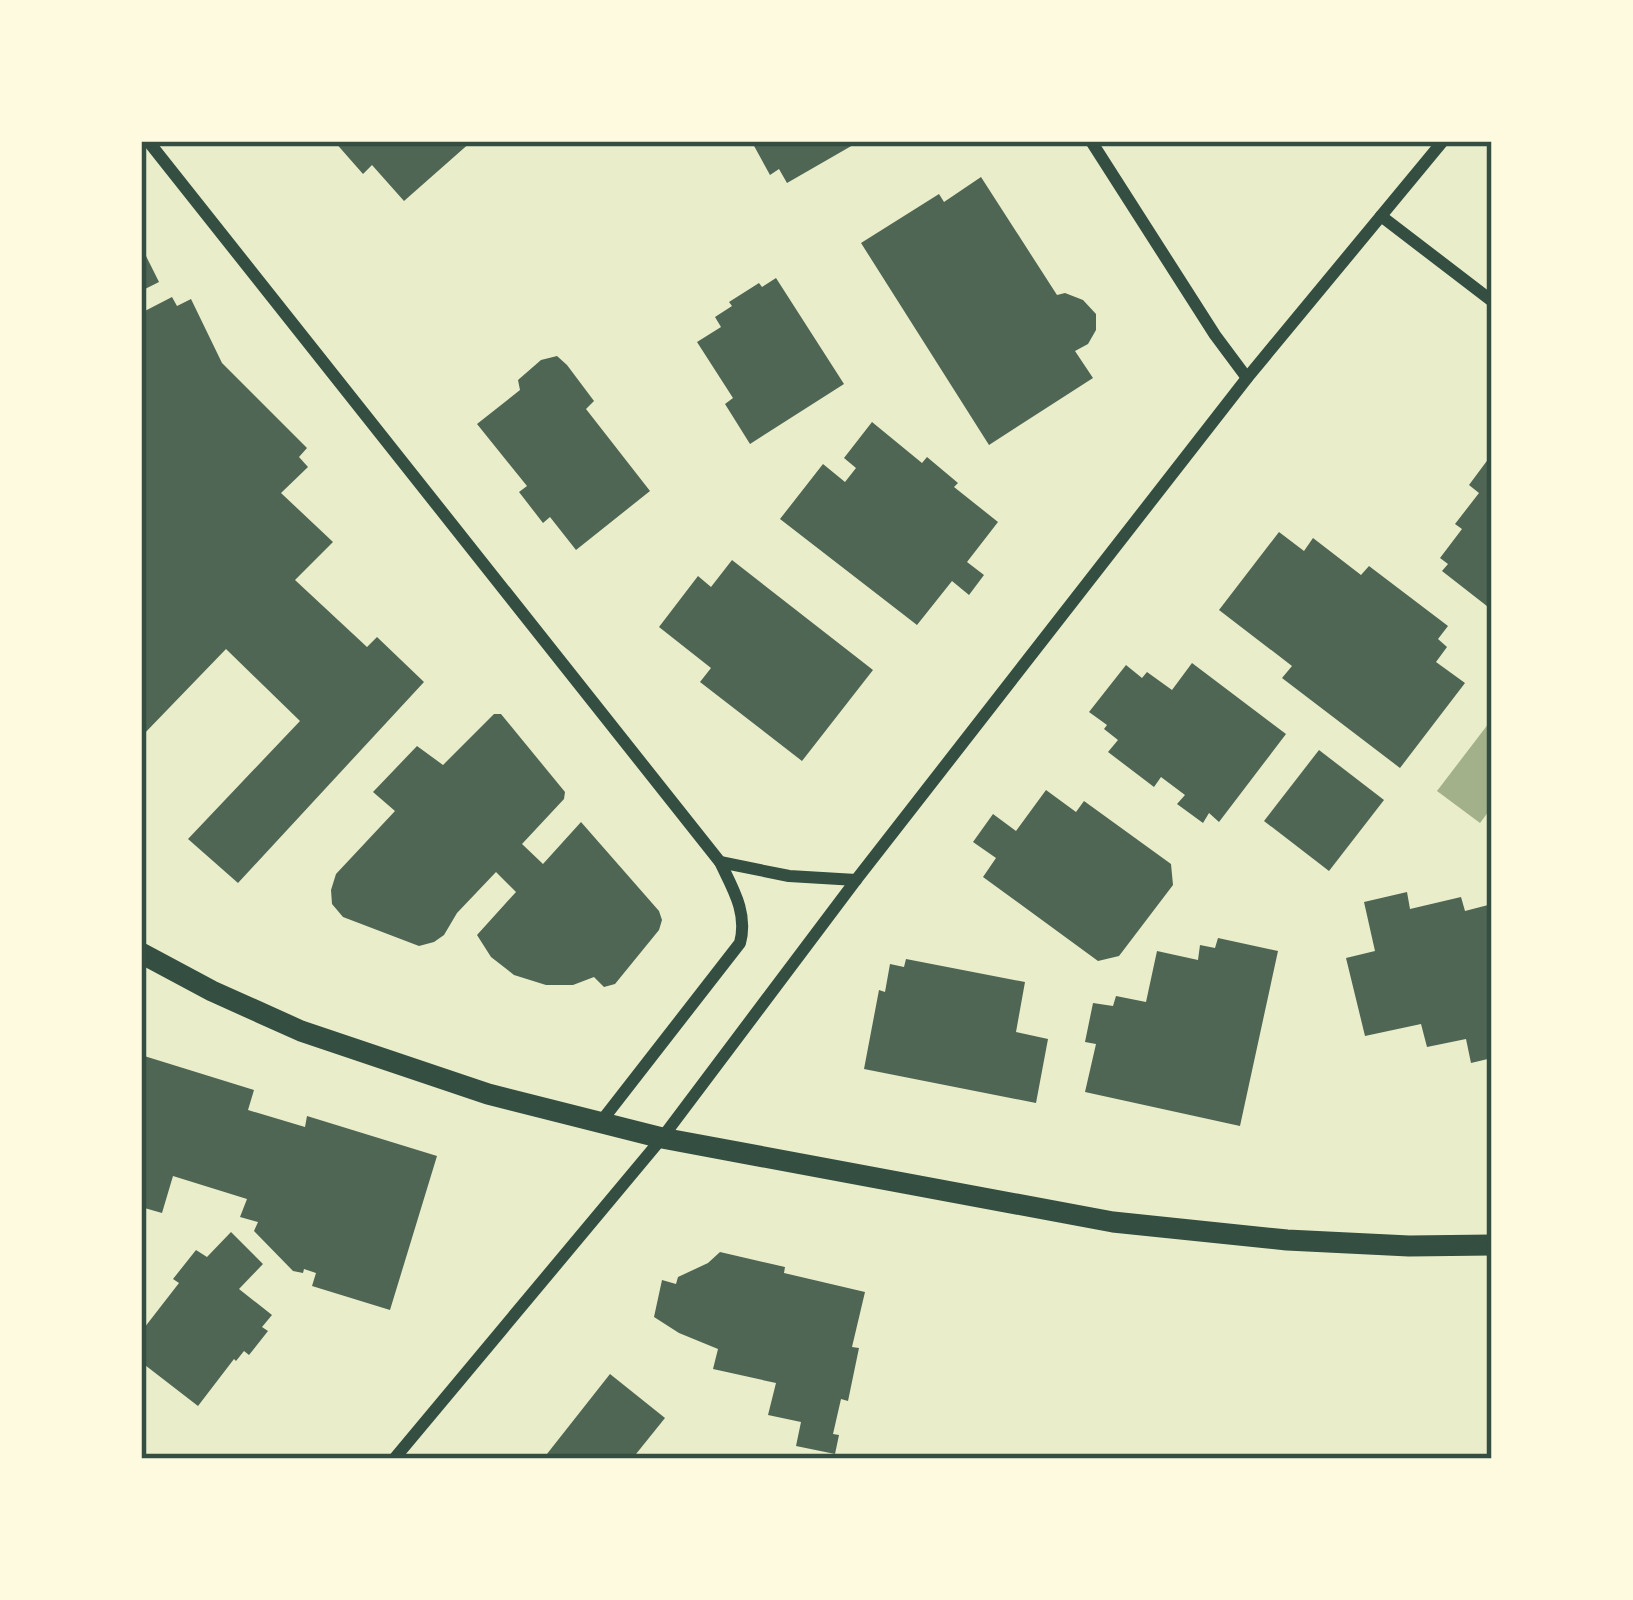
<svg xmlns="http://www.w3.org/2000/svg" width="1633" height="1600" font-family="'Source Sans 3',sans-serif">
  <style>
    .water { fill: #a3b18a }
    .building { fill: #4f6655 }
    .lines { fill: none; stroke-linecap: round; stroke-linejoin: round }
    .minor { stroke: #344e41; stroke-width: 12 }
    .tertiary { stroke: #344e41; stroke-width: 21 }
    .neatline { fill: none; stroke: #344e41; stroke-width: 4.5 }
  </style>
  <rect width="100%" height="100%" fill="#e9edc9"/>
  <!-- water -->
  <path class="water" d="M 1492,719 L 1492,807 L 1480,823 L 1437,791 Z"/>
  <!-- building -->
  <g class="building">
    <path d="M 334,141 L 472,141 L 404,201 L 372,165 L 363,174 Z"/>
    <path d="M 760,141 L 860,141 L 787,183 L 779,169 L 770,175 L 753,144 Z"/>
    <path d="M 981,177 L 1057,295 L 1065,293 L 1083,300 L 1096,314 L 1096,330 L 1088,344 L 1075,351 L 1093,378 L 989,445 L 861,243 L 939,194 L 944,202 Z"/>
    <path d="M 141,246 L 159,282 L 141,291 Z"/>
    <path d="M 776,278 L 844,384 L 750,444 L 725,404 L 733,398 L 697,342 L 721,327 L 715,317 L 732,306 L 729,302 L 759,283 L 762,287 Z"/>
    <path d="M 172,297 L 177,306 L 191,299 L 222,363 L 307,448 L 299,457 L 308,467 L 281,493 L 333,542 L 295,580 L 367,647 L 377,637 L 424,682 L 238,883 L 188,839 L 300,721 L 226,649 L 141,737 L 141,313 Z"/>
    <path d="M 557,356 L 567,365 L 594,401 L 586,409 L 650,491 L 576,550 L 550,517 L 543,523 L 519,492 L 527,486 L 477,424 L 520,390 L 518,380 L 541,360 Z"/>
    <path d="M 872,422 L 922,463 L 927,457 L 958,483 L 954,487 L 998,522 L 967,562 L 984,575 L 969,595 L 952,581 L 917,625 L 780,519 L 823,464 L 845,482 L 856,468 L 844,458 Z"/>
    <path d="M 1492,454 L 1492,610 L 1442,571 L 1448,564 L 1440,558 L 1462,529 L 1455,524 L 1479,493 L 1469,485 Z"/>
    <path d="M 1279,532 L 1304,551 L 1313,538 L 1361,575 L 1369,566 L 1448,626 L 1438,639 L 1447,647 L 1436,662 L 1465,683 L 1400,768 L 1282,678 L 1292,666 L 1219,610 Z"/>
    <path d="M 732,560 L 873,670 L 802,761 L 700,682 L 711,668 L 659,627 L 698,576 L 711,587 Z"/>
    <path d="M 1192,663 L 1286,734 L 1219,822 L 1209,813 L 1203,823 L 1177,804 L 1185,795 L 1161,777 L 1154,787 L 1108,752 L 1118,740 L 1104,729 L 1107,725 L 1089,712 L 1126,665 L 1142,678 L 1147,672 L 1172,690 Z"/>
    <path d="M 494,714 L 501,714 L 565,792 L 564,799 L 522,844 L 543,864 L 581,822 L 659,911 L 662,920 L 659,930 L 615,984 L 604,987 L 594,977 L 573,985 L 546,985 L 514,975 L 491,957 L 477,935 L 516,892 L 496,872 L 457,913 L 444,935 L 434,942 L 419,946 L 343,917 L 332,904 L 331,890 L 336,874 L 395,811 L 373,792 L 417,746 L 443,765 Z"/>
    <path d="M 1319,750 L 1384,800 L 1329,871 L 1264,821 Z"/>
    <path d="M 1046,790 L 1076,812 L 1084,801 L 1171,864 L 1173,885 L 1119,956 L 1098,961 L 983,877 L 996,858 L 973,842 L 993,814 L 1016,831 Z"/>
    <path d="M 1407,892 L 1410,909 L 1461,897 L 1465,911 L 1492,904 L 1492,1058 L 1471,1063 L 1466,1039 L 1427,1047 L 1421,1024 L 1365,1036 L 1346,958 L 1375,951 L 1364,902 Z"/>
    <path d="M 1218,938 L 1278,951 L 1240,1126 L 1085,1092 L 1096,1044 L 1085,1042 L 1093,1003 L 1113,1006 L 1116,996 L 1146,1002 L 1157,951 L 1198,960 L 1200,945 L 1215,948 Z"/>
    <path d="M 906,959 L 1025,982 L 1016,1032 L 1048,1039 L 1036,1103 L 864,1069 L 879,990 L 885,992 L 890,964 L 904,967 Z"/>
    <path d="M 141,1055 L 254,1090 L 248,1110 L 305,1127 L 307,1116 L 437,1156 L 390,1310 L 312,1286 L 316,1273 L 304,1269 L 303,1273 L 293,1271 L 254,1231 L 258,1222 L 240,1217 L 247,1199 L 173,1176 L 162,1213 L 141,1207 Z"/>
    <path d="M 231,1232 L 263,1264 L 239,1289 L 272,1315 L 262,1327 L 268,1331 L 249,1355 L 244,1351 L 236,1361 L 234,1359 L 198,1406 L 141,1362 L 141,1332 L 179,1283 L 173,1279 L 196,1250 L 207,1257 Z"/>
    <path d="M 720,1252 L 785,1267 L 784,1273 L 865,1292 L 852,1347 L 859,1348 L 848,1401 L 841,1399 L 833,1434 L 839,1435 L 835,1454 L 796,1446 L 801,1422 L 768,1415 L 776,1383 L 713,1369 L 718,1349 L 679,1333 L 654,1317 L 662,1280 L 676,1284 L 678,1277 L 708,1263 Z"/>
    <path d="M 610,1374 L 665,1418 L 632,1459 L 543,1459 Z"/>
  </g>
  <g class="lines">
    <!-- minor -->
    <g class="minor">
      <path d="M 148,141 L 720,862 C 733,889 748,913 740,943 L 600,1123"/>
      <path d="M 1091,141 L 1215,335 L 1247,378"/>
      <path d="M 1381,216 L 1492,301"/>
      <path d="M 720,862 L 789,876 L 856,880"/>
      <path d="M 394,1459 L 662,1138 L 856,880 L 1247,378 L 1443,141"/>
    </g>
    <!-- tertiary -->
    <path class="tertiary" d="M 141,953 L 212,991 L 301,1031 L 488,1094 L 662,1138 L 1113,1222 L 1287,1240 L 1409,1246 L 1492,1245"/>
  </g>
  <!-- border -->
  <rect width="1633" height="1600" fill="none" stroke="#fefae0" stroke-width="288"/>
  <rect x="144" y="144" width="1345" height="1312" class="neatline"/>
</svg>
